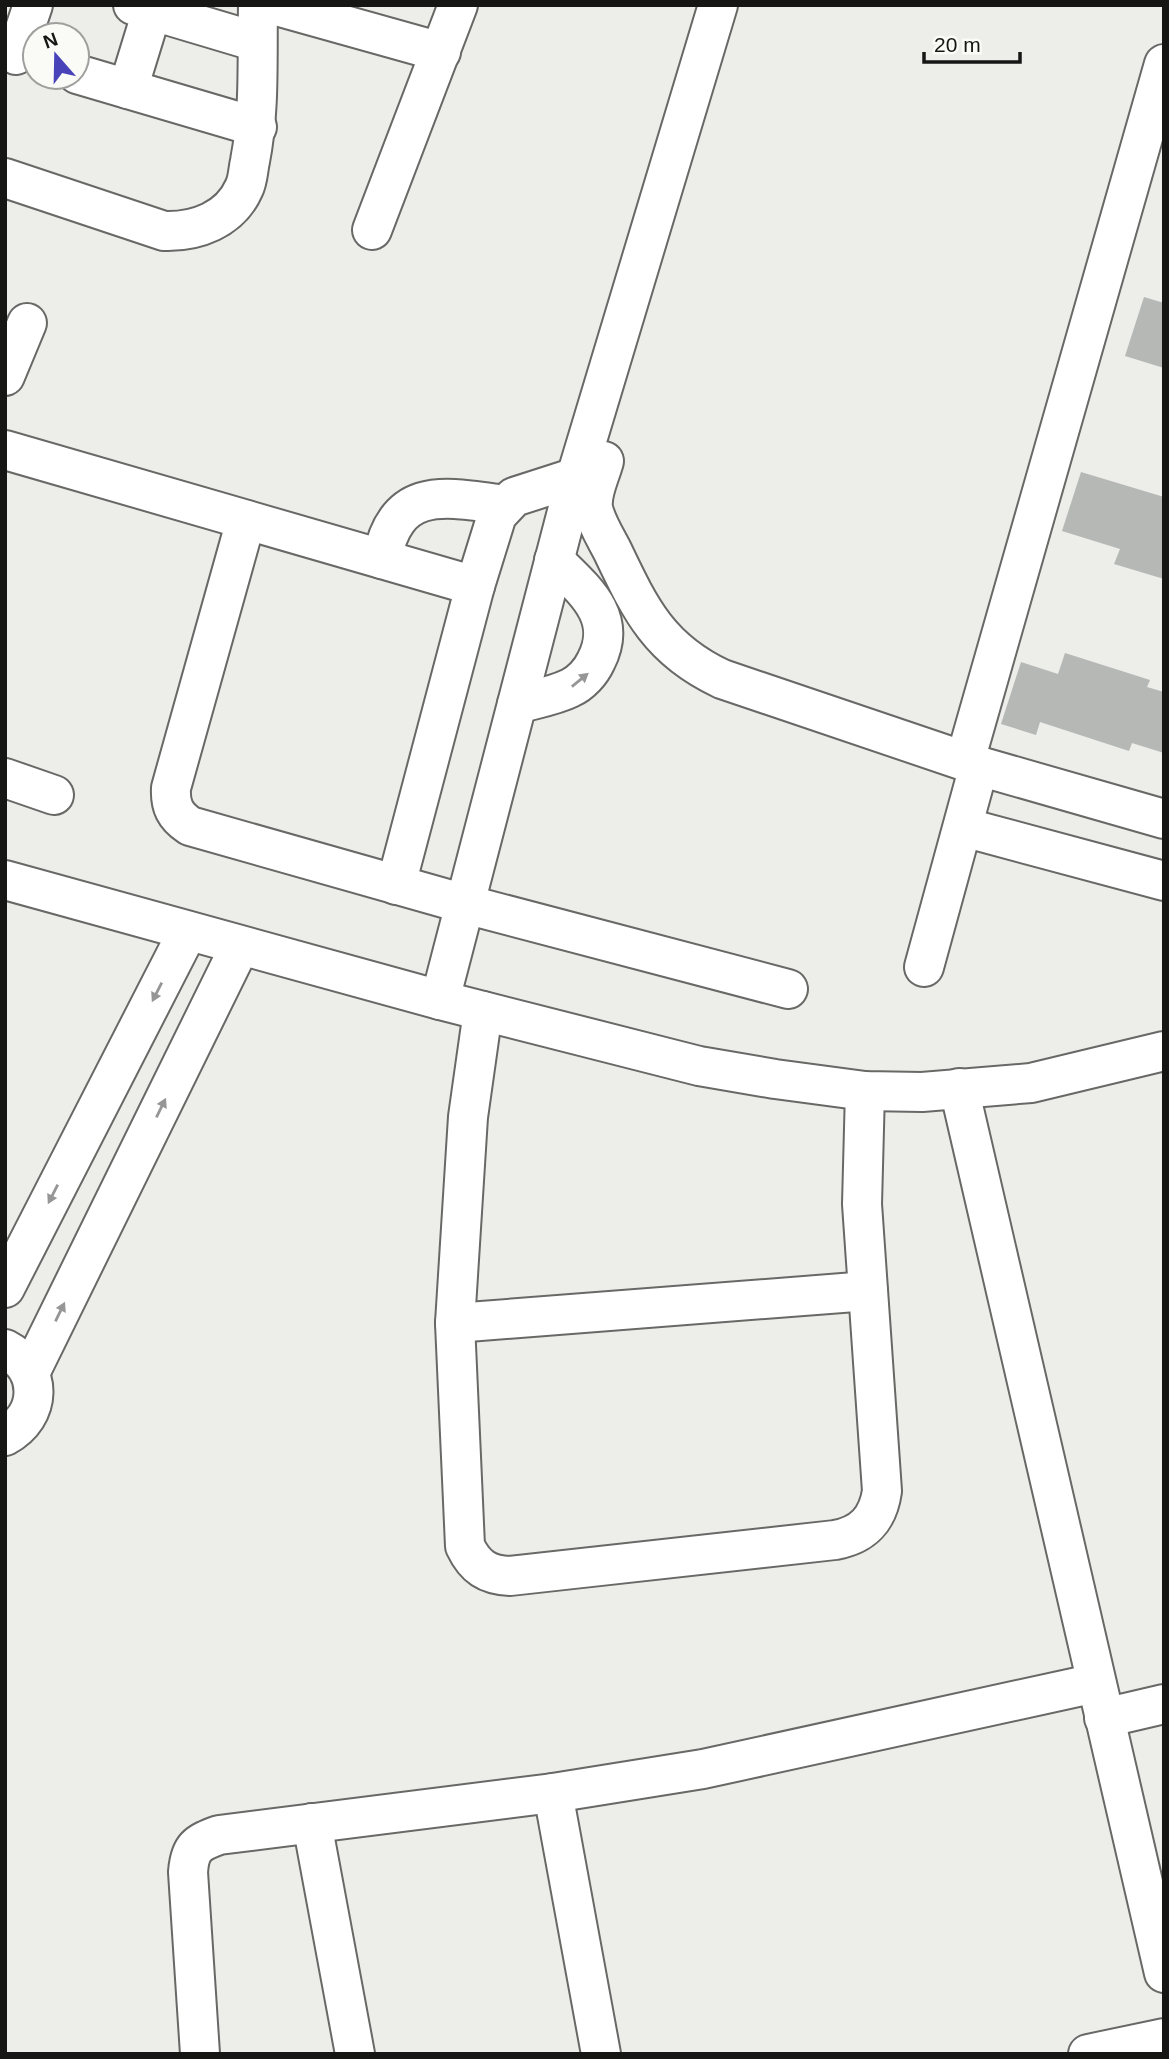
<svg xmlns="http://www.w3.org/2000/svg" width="1169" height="2059" font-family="Arial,sans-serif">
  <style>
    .building { fill: #b5b8b5 }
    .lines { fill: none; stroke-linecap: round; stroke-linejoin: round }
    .minor-casing { stroke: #686966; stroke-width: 42 }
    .minor { stroke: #fff; stroke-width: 38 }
    .oneway { fill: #969696 }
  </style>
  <rect width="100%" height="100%" fill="#ededea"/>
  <!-- building -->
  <g class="building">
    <path d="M 1144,297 L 1164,303 L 1164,368 L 1125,356 Z"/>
    <path d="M 1081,472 L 1164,497 L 1164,579 L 1114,564 L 1120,549 L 1062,531 Z"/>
    <path d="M 1065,653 L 1150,680 L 1147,687 L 1164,692 L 1164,753 L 1132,743 L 1129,751 L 1040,722 L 1036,735 L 1001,724 L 1021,662 L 1058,674 Z"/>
  </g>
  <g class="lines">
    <defs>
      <g id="minor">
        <path d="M 133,5 L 257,42"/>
        <path d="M 273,5 L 441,52"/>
        <path d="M 16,55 L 33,5"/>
        <path d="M 77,74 L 257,127"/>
        <path d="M 128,89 L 152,11"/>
        <path d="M 5,178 L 164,231 C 196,232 230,220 244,188 C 248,180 248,170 250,161 C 260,110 257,58 258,5"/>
        <path d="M 372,230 L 458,5"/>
        <path d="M 5,376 L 27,323"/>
        <path d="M 5,450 L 475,586"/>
        <path d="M 604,461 C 600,476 591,493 593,508 C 596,523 606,538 613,552 C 641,611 660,650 722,679 L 979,766 L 1164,819"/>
        <path d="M 246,520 L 171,788 C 170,806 175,816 190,826 L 465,904 L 788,989"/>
        <path d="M 382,559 C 396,484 446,497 505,505"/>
        <path d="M 517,704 C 534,699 554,696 570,688 C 581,683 591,672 596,661 C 619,616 583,589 554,560"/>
        <path d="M 965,761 L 1164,64"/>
        <path d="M 5,778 L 54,795"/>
        <path d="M 963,827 L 1164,881"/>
        <path d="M 5,880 L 440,1000 L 699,1066 L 775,1079 L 865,1091 L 922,1092 L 1031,1083 L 1164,1051"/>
        <path d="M 396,885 L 475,586 L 497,515 L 514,497 L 576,477"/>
        <path d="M 924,967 L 979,766"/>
        <path d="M 440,1000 L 576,477 L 718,5"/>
        <path d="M 483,1011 L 468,1117 L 455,1323 L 465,1546 C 475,1567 487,1575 510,1576 L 835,1540 C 863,1535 878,1519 882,1491 L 862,1204 L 865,1091"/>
        <path d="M 959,1088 L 1164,1973"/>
        <path d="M 5,1288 L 188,931"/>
        <path d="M 455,1323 L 868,1291"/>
        <path d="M 5,1349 C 44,1369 42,1416 5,1436"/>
        <path d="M 30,1373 L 240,946"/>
        <path d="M 1104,1718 L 1164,1704"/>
        <path d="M 553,1793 L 601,2054"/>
        <path d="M 312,1823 L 355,2054"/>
        <path d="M 200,2054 L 188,1872 C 190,1847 197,1843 219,1835 L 553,1793 L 703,1769 L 1096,1683"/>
        <path d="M 1088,2054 L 1164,2038"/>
      </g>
    </defs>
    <!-- minor casing -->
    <use href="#minor" class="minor-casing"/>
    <!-- minor -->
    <use href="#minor" class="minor"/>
  </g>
  <!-- one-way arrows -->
  <defs><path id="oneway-solid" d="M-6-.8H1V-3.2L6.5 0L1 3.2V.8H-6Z" transform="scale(1.75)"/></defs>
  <g class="oneway">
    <use href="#oneway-solid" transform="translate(580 680) rotate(-39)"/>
    <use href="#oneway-solid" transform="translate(157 992) rotate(117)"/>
    <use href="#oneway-solid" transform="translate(161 1108) rotate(-64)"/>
    <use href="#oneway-solid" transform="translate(53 1194) rotate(117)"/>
    <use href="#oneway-solid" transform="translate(60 1312) rotate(-64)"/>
  </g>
  <!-- border -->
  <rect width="1169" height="2059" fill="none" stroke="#161615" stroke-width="14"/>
  <!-- north arrow -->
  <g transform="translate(56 56) rotate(340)"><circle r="33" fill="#fafaf7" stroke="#9f9f9d" stroke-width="2"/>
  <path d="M0-5L12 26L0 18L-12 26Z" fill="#4943b9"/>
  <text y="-10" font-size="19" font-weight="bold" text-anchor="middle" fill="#161615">N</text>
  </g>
  <!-- scale -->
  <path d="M924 52v10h96v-10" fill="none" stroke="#161615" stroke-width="3.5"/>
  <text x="934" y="52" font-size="21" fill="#161615" stroke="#fafaf7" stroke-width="5" paint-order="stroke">20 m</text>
</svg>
